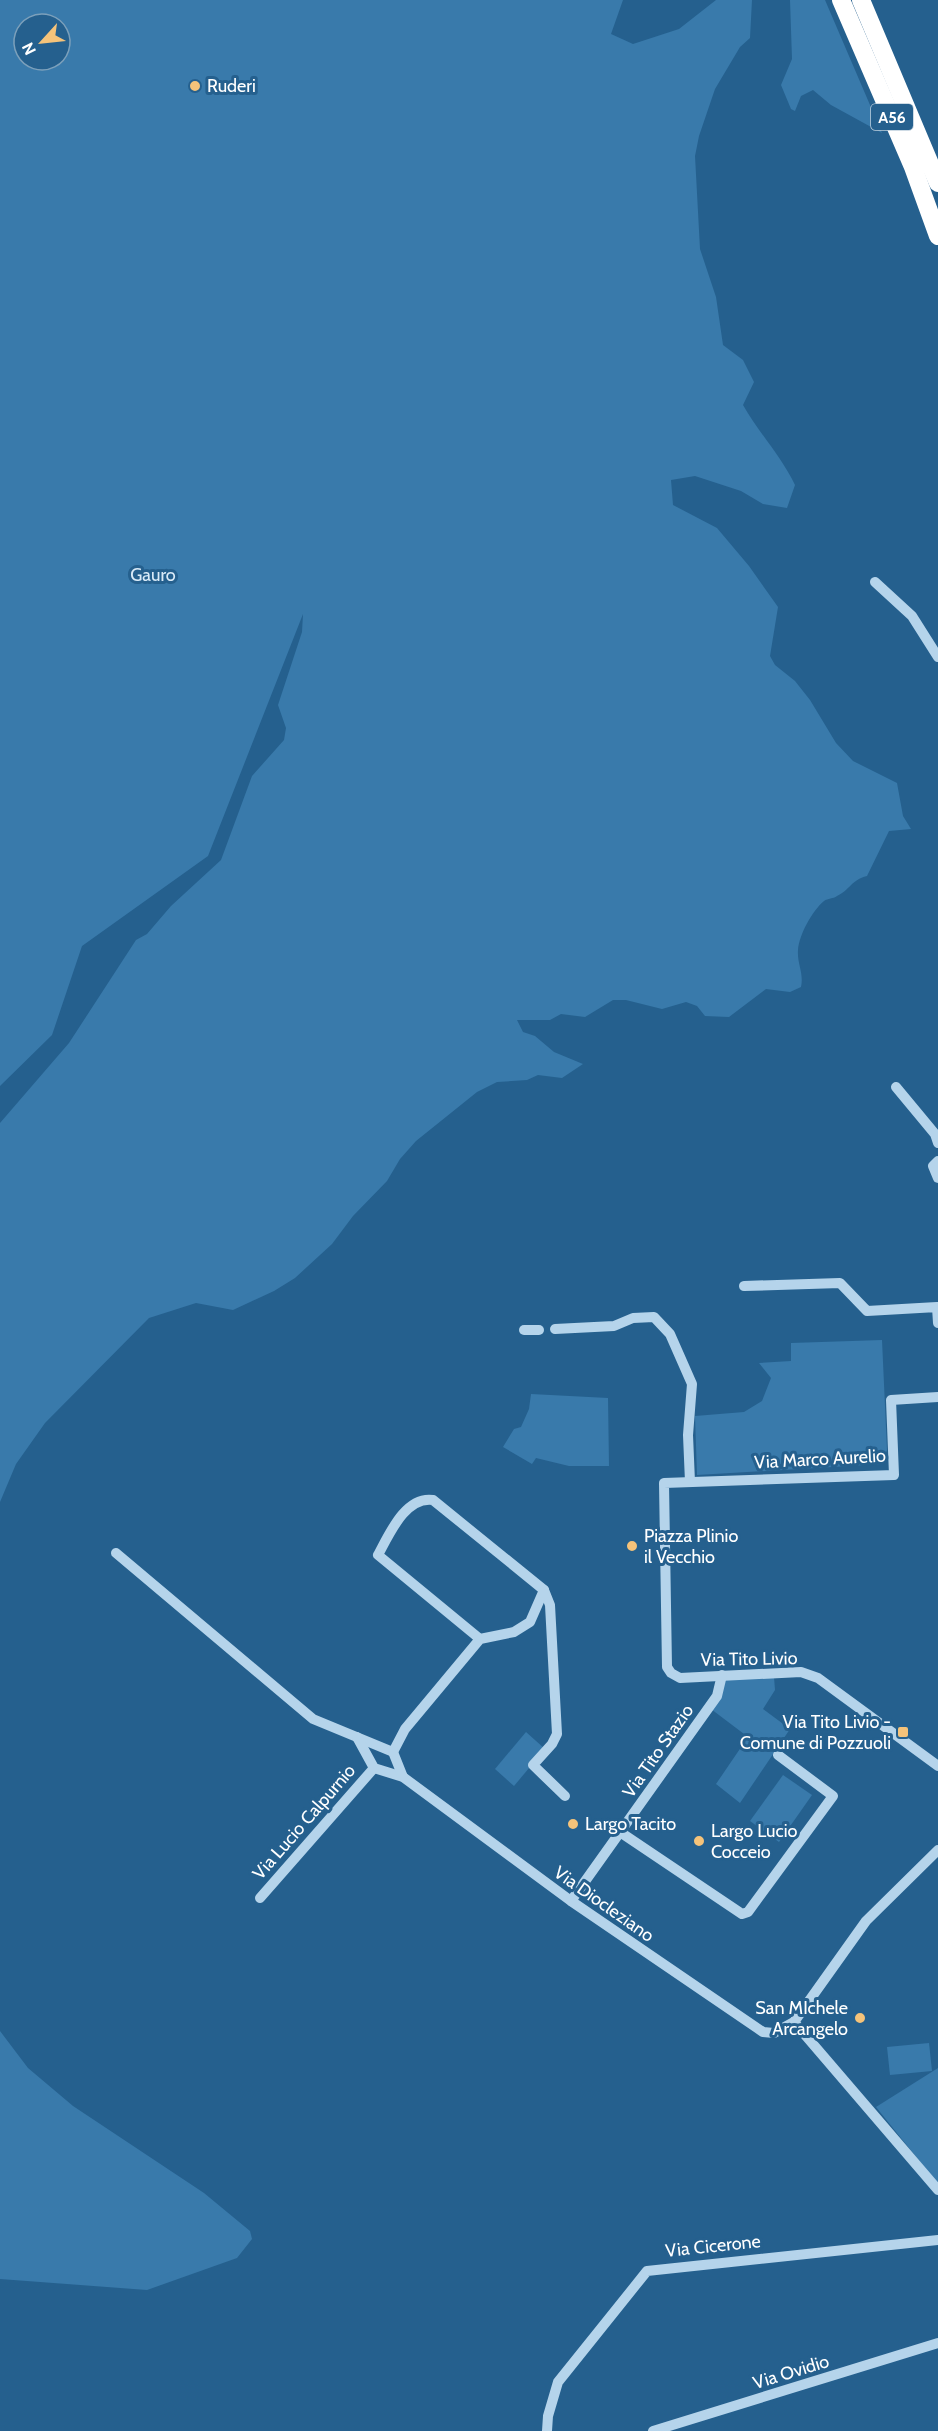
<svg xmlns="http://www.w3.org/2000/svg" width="938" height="2431" font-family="Cabin,sans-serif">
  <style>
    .green { fill: #397aab; fill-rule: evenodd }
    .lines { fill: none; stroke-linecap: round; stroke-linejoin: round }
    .minor { stroke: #b5d4eb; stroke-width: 10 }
    .highway { stroke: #fff; stroke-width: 18 }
    .poi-dot { fill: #f5c37a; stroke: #25608e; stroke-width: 2 }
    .labels { text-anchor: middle; stroke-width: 6; stroke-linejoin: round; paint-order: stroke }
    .shield { fill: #25608e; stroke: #becfdd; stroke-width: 1.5 }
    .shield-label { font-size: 16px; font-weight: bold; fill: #fff }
    .poi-label { font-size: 18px; fill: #fff; stroke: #25608e; text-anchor: start }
    .park-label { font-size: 18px; fill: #daebf8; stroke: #25608e }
    .street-label { font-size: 18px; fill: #fff; stroke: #25608e }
  </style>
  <rect width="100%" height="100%" fill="#25608e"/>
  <!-- green -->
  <g class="green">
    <path d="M 0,0 L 623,0 L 611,34 L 633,44 L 679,29 L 716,0 L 752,0 L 750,38 L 740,47 L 715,89 L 699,136 L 695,156 L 700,249 L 716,297 L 723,345 L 743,360 L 754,382 L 743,405 C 759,433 781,456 795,485 L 787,508 L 763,504 L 741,491 L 695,476 L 671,480 L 673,505 L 717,528 L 749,566 L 778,607 L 770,656 L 775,665 L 795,681 L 810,700 L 836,743 L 853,761 L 897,783 L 903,816 L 911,829 L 889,831 L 867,876 C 851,880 850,890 837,896 C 833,899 828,898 824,901 C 812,911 799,935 798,950 C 797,964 804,973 801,987 L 790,992 L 766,989 L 729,1017 L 705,1016 L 697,1006 L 686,1002 L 662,1009 L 626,1000 L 613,1000 L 585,1017 L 561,1014 L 550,1020 L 517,1020 L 523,1032 L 535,1036 L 554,1052 L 583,1064 L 562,1078 L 538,1075 L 527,1080 L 497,1082 L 477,1092 L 416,1141 L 400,1159 L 387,1181 L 353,1216 L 332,1244 L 295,1278 L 274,1291 L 233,1310 L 196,1303 L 149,1318 L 45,1423 L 16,1464 L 0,1502 L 0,1123 L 69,1043 L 136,940 L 147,934 L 171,906 L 221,860 L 252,776 L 284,740 L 286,728 L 278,705 L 302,632 L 303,614 L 208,856 L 82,946 L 52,1035 L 0,1086 ZM 24,24 L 60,24 L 60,60 L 24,60 Z"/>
    <path d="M 790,0 L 825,0 L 882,133 L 831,105 L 813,90 L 801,96 L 795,111 L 791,109 L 781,85 L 792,59 Z"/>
    <path d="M 882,1340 L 887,1450 L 882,1464 L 697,1475 L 695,1416 L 744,1412 L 762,1401 L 771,1378 L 759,1363 L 791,1361 L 791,1343 Z"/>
    <path d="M 531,1394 L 608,1398 L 609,1466 L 569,1466 L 536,1458 L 532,1464 L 503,1447 L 514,1429 L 521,1427 L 529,1409 Z"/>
    <path d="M 774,1677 L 775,1690 L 763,1709 L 790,1729 L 740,1803 L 716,1784 L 748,1737 L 711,1709 L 724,1680 Z"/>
    <path d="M 526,1732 L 545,1749 L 514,1786 L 495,1769 Z"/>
    <path d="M 783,1775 L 812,1795 L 779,1842 L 750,1821 Z"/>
    <path d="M 0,2031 L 28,2068 L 73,2106 L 204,2193 L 250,2231 L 252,2239 L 237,2258 L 147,2290 L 0,2279 Z"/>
    <path d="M 929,2043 L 932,2071 L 890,2075 L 887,2047 Z"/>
    <path d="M 938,2068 L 938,2184 L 876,2107 Z"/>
  </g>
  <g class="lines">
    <!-- minor -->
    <g class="minor">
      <path d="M 875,582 L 912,616 L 938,657"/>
      <path d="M 896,1087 L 935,1134 L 938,1143"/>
      <path d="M 938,1161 L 933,1166 L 938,1178"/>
      <path d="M 744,1286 L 840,1283 L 867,1311 L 937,1307 L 938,1323"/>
      <path d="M 555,1329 L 614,1326 L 633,1318 L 654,1317 L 670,1334 L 692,1384 L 688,1435 L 690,1482"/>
      <path d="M 524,1330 L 539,1330"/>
      <path d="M 938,1397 L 891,1400 L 894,1475 L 664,1483 L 667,1667 L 671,1673 L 680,1678 L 801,1672 L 818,1678 L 938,1766"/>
      <path d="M 116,1553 L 313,1719 L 393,1752"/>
      <path d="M 544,1590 L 550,1605 L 557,1734 L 552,1744 L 533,1765 L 565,1796"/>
      <path d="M 357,1737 L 374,1768 L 403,1777 L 571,1901 L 763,2032 L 774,2033 L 794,2022 L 866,1921 L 938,1850"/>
      <path d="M 393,1752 L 405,1729 L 480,1639 L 514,1632 L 530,1622 L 544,1590 L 433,1500 C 405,1496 389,1535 378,1555 L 480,1639"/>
      <path d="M 393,1752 L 403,1777"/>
      <path d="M 620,1832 L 742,1914 L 748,1912 L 833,1796 L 778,1755"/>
      <path d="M 260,1898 L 374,1768"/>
      <path d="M 571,1901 L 717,1696 L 722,1675"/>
      <path d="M 794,2022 L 938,2190"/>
      <path d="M 547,2431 L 548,2416 L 558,2382 L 647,2271 L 938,2240"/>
      <path d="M 653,2431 L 938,2343"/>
    </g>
    <!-- highway -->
    <g class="highway">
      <path d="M 841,0 L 913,167 L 938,236"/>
      <path d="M 861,0 L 938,183"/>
    </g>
  </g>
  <!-- markers -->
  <g class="poi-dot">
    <circle cx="195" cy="86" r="6"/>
    <circle cx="632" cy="1546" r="6"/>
    <rect x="897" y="1726" width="12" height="12" rx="3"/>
    <circle cx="573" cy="1824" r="6"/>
    <circle cx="699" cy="1841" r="6"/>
    <circle cx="860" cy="2018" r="6"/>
  </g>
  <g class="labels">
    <!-- shield labels -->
    <rect class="shield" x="871" y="104" width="42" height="26" rx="4.5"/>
    <g class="shield-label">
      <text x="892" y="123">A56</text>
    </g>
    <!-- poi labels -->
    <g class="poi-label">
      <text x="207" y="92">Ruderi</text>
      <text x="644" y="1542">Piazza Plinio<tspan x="644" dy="21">il Vecchio</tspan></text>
      <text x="891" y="1728" text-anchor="end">Via Tito Livio -<tspan x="891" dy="21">Comune di Pozzuoli</tspan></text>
      <text x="585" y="1830">Largo Tacito</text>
      <text x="711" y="1837">Largo Lucio<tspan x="711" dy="21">Cocceio</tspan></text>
      <text x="848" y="2014" text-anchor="end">San MIchele<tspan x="848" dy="21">Arcangelo</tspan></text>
    </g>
    <!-- park labels -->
    <g class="park-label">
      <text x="153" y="581">Gauro</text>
    </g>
    <!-- street labels -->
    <g class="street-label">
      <text transform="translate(820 1459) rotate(-3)" y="6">Via Marco Aurelio</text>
      <text transform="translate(749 1659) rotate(-1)" y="6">Via Tito Livio</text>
      <text transform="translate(658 1751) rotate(-55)" y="6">Via Tito Stazio</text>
      <text transform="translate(304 1822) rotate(-49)" y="6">Via Lucio Calpurnio</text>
      <text transform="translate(604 1904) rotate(35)" y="6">Via Diocleziano</text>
      <text transform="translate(713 2246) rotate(-6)" y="6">Via Cicerone</text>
      <text transform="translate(791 2372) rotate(-17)" y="6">Via Ovidio</text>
    </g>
  </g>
  <!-- north arrow -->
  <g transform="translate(42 42) rotate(243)"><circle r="28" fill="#25608e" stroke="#7ca0bb" stroke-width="1.5"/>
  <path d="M0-4.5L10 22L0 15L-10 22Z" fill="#f5c37a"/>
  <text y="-9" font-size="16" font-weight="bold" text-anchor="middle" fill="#ffffff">N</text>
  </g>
</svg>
